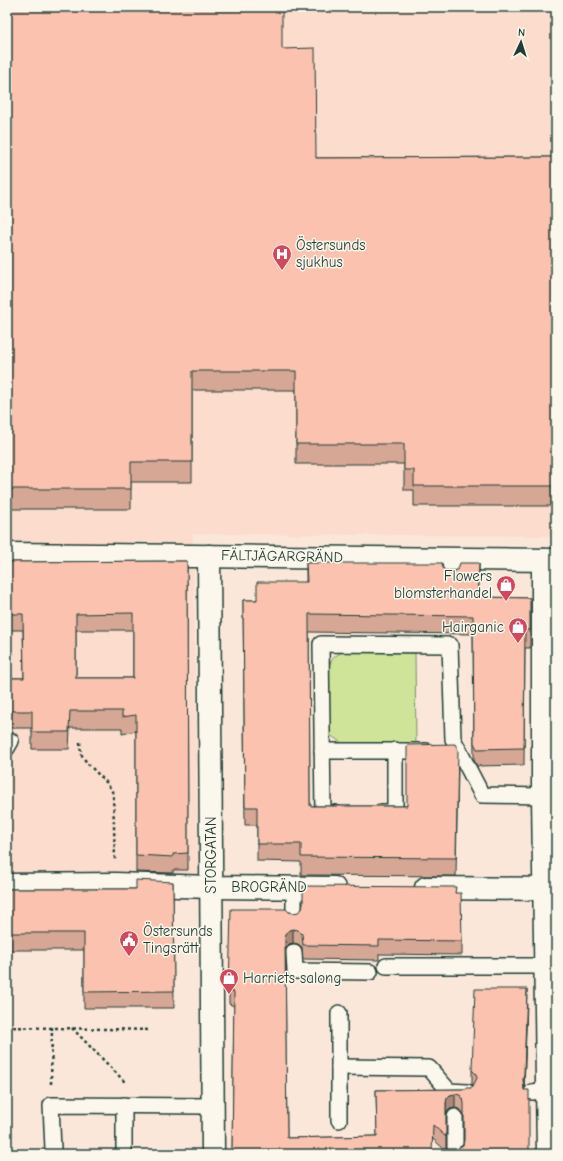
<svg xmlns="http://www.w3.org/2000/svg" width="563" height="1161" font-family="'Comic Neue',sans-serif">
  <style>
    .built { fill: #fbdccd }
    .green { fill: #cfe499; stroke: #779066 }
    .lines { fill: none; stroke-linecap: round; stroke-linejoin: round }
    .lane-casing { stroke: #1f3d34; stroke-width: 18 }
    .street-casing { stroke: #1f3d34; stroke-width: 25 }
    .path { stroke: #1f3d34; stroke-width: 2.5; stroke-dasharray: 3 3; stroke-linecap: butt }
    .lane { stroke: #fbf7ec; stroke-width: 15 }
    .street { stroke: #fbf7ec; stroke-width: 22 }
    .wall { fill: #d7a796; stroke: #1f3d34; fill-rule: evenodd }
    .shaded-wall { fill: #af887a; stroke: #1f3d34 }
    .building { fill: #fac2af; stroke: #1f3d34; fill-rule: evenodd }
    .labels { text-anchor: middle; stroke-width: 3; stroke-linejoin: round; paint-order: stroke }
    .poi-label { font-size: 15px; fill: #1f3d34; stroke: #fbf7ec; text-anchor: start }
    .street-label { font-size: 15px; fill: #1f3d34; stroke: #fbf7ec }
  </style>
  <rect width="100%" height="100%" fill="#fbe7da"/>
  <filter id="ink" filterUnits="userSpaceOnUse"><feTurbulence type="fractalNoise" baseFrequency=".025" numOctaves="2"/><feDisplacementMap in="SourceGraphic" scale="8" xChannelSelector="R" yChannelSelector="G"/><feConvolveMatrix kernelMatrix="1 2 1 2 8 2 1 2 1" color-interpolation-filters="sRGB"/></filter>
  <g filter="url(#ink)">
    <!-- built -->
    <path class="built" d="M 7,7 L 556,7 L 556,536 L 193,534 L 198,881 L 7,880 Z"/>
    <!-- green -->
    <path class="green" d="M 343,652 L 415,653 L 416,745 L 342,743 L 330,735 L 327,729 L 329,667 C 331,659 335,655 343,652 Z"/>
    <g class="lines">
      <defs>
        <g id="lane">
          <path d="M 7,748 L 11,741"/>
          <path d="M 322,751 L 427,751"/>
          <path d="M 381,812 L 395,812 L 395,750"/>
          <path d="M 335,813 L 323,813 L 321,644 L 450,645 L 453,739 L 482,795 L 543,796"/>
          <path d="M 294,887 L 294,918"/>
          <path d="M 294,952 L 295,971 L 370,972"/>
          <path d="M 386,966 L 546,966"/>
          <path d="M 339,1013 L 339,1120"/>
          <path d="M 339,1067 L 429,1068 L 449,1091 L 467,1092"/>
          <path d="M 532,1092 L 548,1090"/>
          <path d="M 455,1117 L 455,1154"/>
          <path d="M 53,1149 L 51,1105 L 212,1106"/>
          <path d="M 124,1154 L 124,1105"/>
        </g>
        <g id="street">
          <path d="M 7,554 L 556,560"/>
          <path d="M 209,556 L 213,1154"/>
          <path d="M 543,560 L 543,796 L 548,1154"/>
          <path d="M 7,885 L 115,884 L 211,887 L 334,888"/>
          <path d="M 426,888 L 556,889"/>
        </g>
      </defs>
      <!-- lane casing -->
      <use href="#lane" class="lane-casing"/>
      <!-- street casing -->
      <use href="#street" class="street-casing"/>
      <!-- path -->
      <g class="path">
        <path d="M 80,742 L 81,754 L 87,763 L 107,783 L 113,793 L 115,860"/>
        <path d="M 7,1027 L 151,1030"/>
        <path d="M 72,1028 L 126,1083"/>
        <path d="M 51,1084 L 52,1027"/>
      </g>
      <!-- lane -->
      <use href="#lane" class="lane"/>
      <!-- street -->
      <use href="#street" class="street"/>
    </g>
    <!-- wall -->
    <g class="wall">
      <path d="M 7,7 L 282,49 L 316,158 L 556,157 L 556,506 L 414,506 L 414,490 L 404,490 L 404,464 L 296,464 L 296,390 L 192,390 L 192,482 L 131,482 L 131,509 L 7,509 Z"/>
      <path d="M 187,561 L 188,870 L 173,870 L 173,873 L 136,872 L 136,731 L 122,734 L 122,728 L 70,728 L 69,749 L 32,749 L 32,728 L 7,728 L 7,678 L 24,678 L 23,630 L 7,630 L 7,562 ZM 76,630 L 133,630 L 133,678 L 76,678 Z"/>
      <path d="M 306,563 L 443,568 L 446,571 L 479,581 L 478,597 L 530,598 L 530,648 L 525,648 L 524,765 L 477,766 L 474,760 L 473,634 L 309,632 L 310,806 L 407,806 L 458,767 L 456,876 L 301,875 L 301,862 L 257,861 L 257,825 L 245,825 L 243,600 L 257,600 L 306,582 Z"/>
      <path d="M 173,882 L 174,1008 L 84,1008 L 84,950 L 7,950 L 7,889 L 136,889 Z"/>
      <path d="M 456,893 L 462,941 L 462,955 L 379,954 L 379,960 L 303,959 L 302,947 L 298,944 L 293,943 L 289,944 L 286,948 L 285,952 L 287,1138 L 377,1136 L 376,1090 L 466,1089 L 472,1088 L 473,1085 L 472,1084 L 472,1070 L 527,1003 L 524,1090 L 529,1154 L 458,1154 L 458,1148 L 463,1145 L 464,1140 L 464,1117 L 463,1113 L 460,1109 L 455,1108 L 450,1109 L 447,1112 L 446,1117 L 446,1151 L 433,1139 L 232,1154 L 234,1006 L 229,1004 L 229,990 L 289,912 L 294,913 Z"/>
    </g>
    <!-- shaded-wall -->
    <g class="shaded-wall">
      <path d="M 479,563 L 479,581 L 478,614 L 478,597 Z"/>
      <path d="M 293,929 L 293,943 L 289,944 L 286,948 L 285,952 L 285,939 L 286,934 L 289,930 Z"/>
      <path d="M 527,989 L 524,1088 L 523,1093 L 523,1079 Z"/>
      <path d="M 455,1094 L 455,1108 L 450,1109 L 447,1112 L 446,1117 L 446,1103 L 447,1098 L 450,1095 Z"/>
    </g>
    <!-- building -->
    <g class="building">
      <path d="M 7,7 L 282,7 L 282,49 L 315,48 L 316,158 L 556,157 L 556,486 L 414,486 L 414,470 L 404,470 L 404,444 L 296,444 L 296,371 L 192,371 L 192,462 L 131,462 L 131,489 L 7,489 Z"/>
      <path d="M 187,561 L 188,853 L 173,854 L 173,857 L 136,855 L 136,715 L 122,717 L 122,711 L 70,711 L 69,732 L 32,732 L 32,711 L 7,711 L 7,678 L 24,678 L 23,614 L 7,614 L 7,562 ZM 133,613 L 133,678 L 76,678 L 76,614 Z"/>
      <path d="M 306,563 L 442,563 L 443,568 L 446,571 L 451,572 L 455,571 L 458,569 L 460,563 L 479,563 L 478,597 L 530,598 L 530,630 L 525,630 L 524,748 L 477,749 L 474,743 L 473,616 L 309,614 L 310,806 L 407,806 L 407,745 L 455,744 L 458,750 L 456,858 L 301,857 L 301,844 L 257,844 L 257,807 L 245,807 L 243,600 L 257,600 L 257,582 L 307,582 Z"/>
      <path d="M 136,880 L 173,882 L 174,991 L 84,992 L 84,933 L 7,933 L 7,889 L 136,889 Z"/>
      <path d="M 303,886 L 456,887 L 455,893 L 461,893 L 462,941 L 379,940 L 379,946 L 303,945 L 302,934 L 298,930 L 293,929 L 289,930 L 286,934 L 285,939 L 287,1138 L 377,1136 L 376,1090 L 466,1089 L 466,1088 L 472,1088 L 477,1078 L 476,1074 L 472,1070 L 475,989 L 527,989 L 524,1074 L 523,1079 L 524,1090 L 529,1090 L 529,1154 L 464,1154 L 458,1148 L 463,1145 L 464,1140 L 464,1103 L 463,1099 L 460,1095 L 455,1094 L 450,1095 L 447,1098 L 446,1103 L 446,1137 L 433,1125 L 432,1154 L 232,1154 L 234,992 L 229,990 L 231,909 L 286,909 L 289,912 L 294,913 L 298,912 L 302,909 L 303,904 Z"/>
    </g>
  </g>
  <!-- icons -->
  <defs>
    <symbol id="hospital-pin" viewBox="-11 -11 22 30"><path d="M0 17L-7.5 6A9.5 9.5 0 1 1 7.5 6Z" fill="#d1495b" stroke="#fbf7ec"/><path d="M-5-5h3v3.5h4V-5h3V5h-3V1.5h-4V5h-3Z" fill="#fff"/></symbol>
    <symbol id="shop-pin" viewBox="-11 -11 22 30"><path d="M0 17L-7.5 6A9.5 9.5 0 1 1 7.5 6Z" fill="#d1495b" stroke="#fbf7ec"/><path d="M-5-2.5h2.3a2.7 3.5 0 0 1 5.4 0H5L5.5 6h-11ZM-1.5-2.5h3a1.5 2.3 0 0 0-3 0Z" fill="#fff"/></symbol>
    <symbol id="civic-pin" viewBox="-11 -11 22 30"><path d="M0 17L-7.5 6A9.5 9.5 0 1 1 7.5 6Z" fill="#d1495b" stroke="#fbf7ec"/><path d="M-.6-6.5H3V-4.5H.6V-3L4-1V1h2V6H-6V1h2V-1L-.6-3ZM-1.2 2.5V6h2.4V2.5Z" fill="#fff"/></symbol>
  </defs>
  <g fill-rule="evenodd">
    <use href="#hospital-pin" x="271" y="243" width="22" height="30"/>
    <use href="#shop-pin" x="495" y="574" width="22" height="30"/>
    <use href="#shop-pin" x="507" y="616" width="22" height="30"/>
    <use href="#civic-pin" x="118" y="929" width="22" height="30"/>
    <use href="#shop-pin" x="218" y="967" width="22" height="30"/>
  </g>
  <g class="labels">
    <!-- poi labels -->
    <g class="poi-label">
      <text x="296" y="250">Östersunds<tspan x="296" dy="17">sjukhus</tspan></text>
      <text x="492" y="581" text-anchor="end">Flowers<tspan x="492" dy="17">blomsterhandel</tspan></text>
      <text x="504" y="632" text-anchor="end">Hairganic</text>
      <text x="143" y="936">Östersunds<tspan x="143" dy="17">Tingsrätt</tspan></text>
      <text x="243" y="983">Harriets salong</text>
    </g>
    <!-- street labels -->
    <g class="street-label">
      <text transform="translate(282 556) rotate(1)" y="5">FÄLTJÄGARGRÄND</text>
      <text transform="translate(211 855) rotate(-90)" y="5">STORGATAN</text>
      <text x="269" y="892">BROGRÄND</text>
    </g>
  </g>
  <!-- margin -->
  <rect width="563" height="1161" fill="none" stroke="#fbf7ec" stroke-width="24"/>
  <rect x="12" y="12" width="539" height="1137" fill="none" stroke="#1f3d34" stroke-width="1.5" filter="url(#ink)"/>
  <!-- north arrow -->
  <g transform="translate(521 42) rotate(4)" stroke="#fbf7ec" stroke-width="3" paint-order="stroke">
  <path d="M0-3L7 15L0 10L-7 15Z" fill="#1f3d34"/>
  <text y="-6" font-size="11" font-weight="bold" text-anchor="middle" fill="#1f3d34">N</text>
  </g>
</svg>
